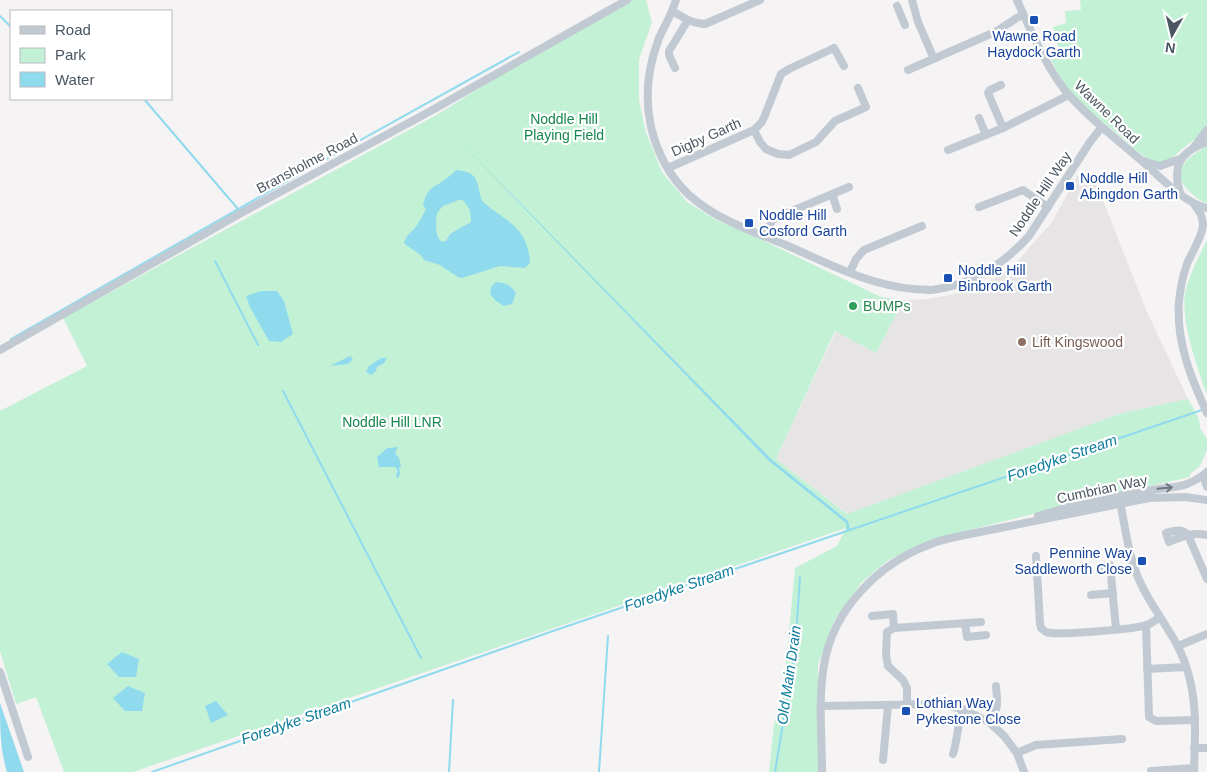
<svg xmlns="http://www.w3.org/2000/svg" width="1207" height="772" font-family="Helvetica,sans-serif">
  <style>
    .education { fill: #e6e4e5 }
    .green { fill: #c3f1d5 }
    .water { fill: #90daee; fill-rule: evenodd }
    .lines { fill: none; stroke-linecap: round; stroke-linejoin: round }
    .stream { stroke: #90daee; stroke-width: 2 }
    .minor { stroke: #c1cad2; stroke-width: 8 }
    .oneway { stroke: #6e7983 }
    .transit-dot { fill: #1a4fb4; stroke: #fff; stroke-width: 2 }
    .leisure-dot { fill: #2e9e5b; stroke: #fff; stroke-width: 2 }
    .education-dot { fill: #8d6e63; stroke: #fff; stroke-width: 2 }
    .labels { text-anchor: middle; stroke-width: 4.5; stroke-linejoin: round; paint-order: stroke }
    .transit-label { font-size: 14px; fill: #164399; stroke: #fff; text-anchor: start }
    .street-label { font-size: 14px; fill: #4a5661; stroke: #fff }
    .park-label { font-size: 14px; fill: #17864f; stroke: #fff }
    .leisure-label { font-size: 14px; fill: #27864d; stroke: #fff; text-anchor: start }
    .education-label { font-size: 14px; fill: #785e54; stroke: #fff; text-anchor: start }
    .water-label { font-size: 15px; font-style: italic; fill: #0c7c9b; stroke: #fff }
  </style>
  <rect width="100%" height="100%" fill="#f5f3f3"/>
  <!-- education -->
  <path class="education" d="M 1093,175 L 1147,312 L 1188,399 L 1122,413 L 848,514 L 776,459 L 836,331 L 876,353 L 904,300 L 928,299 L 960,293 L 996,278 L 1015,264 L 1052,222 L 1077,176 Z"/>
  <!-- green -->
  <g class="green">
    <path d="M 622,0 L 646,0 L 652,22 L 639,59 L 639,100 L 646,133 L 662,172 L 687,202 L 718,221 L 760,239 L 881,297 L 904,300 L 876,353 L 835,331 L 776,459 L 847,514 L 1122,413 L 1188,399 L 1195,411 L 1199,419 L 1200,428 L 1207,439 L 1207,450 L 1200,466 L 1190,474 L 1190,477 L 1092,499 L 957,533 L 918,545 L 887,561 L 861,583 L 834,621 L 818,665 L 818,772 L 769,772 L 774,724 L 783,696 L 795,568 L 837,546 L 846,528 L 133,772 L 64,772 L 36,697 L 16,704 L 0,651 L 0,411 L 87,366 L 63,318 L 440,113 L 612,4 Z"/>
    <path d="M 1080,0 L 1207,0 L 1207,138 L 1193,140 L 1167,162 L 1162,163 L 1149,161 L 1083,105 L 1064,84 L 1050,58 L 1055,56 L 1059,50 L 1053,27 L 1066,23 L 1065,11 L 1081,10 Z"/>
    <path d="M 1207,146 L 1207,203 C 1200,201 1196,197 1190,192 C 1168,171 1188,157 1207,146 Z"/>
    <path d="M 1207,240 L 1207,395 C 1197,367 1181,323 1185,293 C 1189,275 1199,257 1207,240 Z"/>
  </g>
  <!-- water -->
  <g class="water">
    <path d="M 430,111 L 771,459 L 848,521 L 850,530 L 847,531 L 846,523 L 769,461 Z"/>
    <path d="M 456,170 C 480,172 476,182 482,201 C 506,222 528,226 530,263 L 525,268 L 500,266 L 462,278 L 458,277 L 440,265 L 424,260 C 420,252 410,249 404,243 C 406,236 408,235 413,230 C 418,225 423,215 426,209 L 423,205 C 428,185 434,189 447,178 C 450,176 453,173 456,170 ZM 459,200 L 463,200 L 470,210 L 471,222 L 450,234 L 446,241 L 442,242 C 434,236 436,222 437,213 L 443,206 Z"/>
    <path d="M 496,282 C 506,283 511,285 516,293 L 512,304 L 504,306 L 496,301 L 490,294 L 491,287 Z"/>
    <path d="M 261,291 L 277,291 L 284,301 L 293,334 L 281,342 L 269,341 L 250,307 L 246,296 Z"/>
    <path d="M 350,356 L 353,359 L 348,364 L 330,366 Z"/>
    <path d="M 381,358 L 387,358 L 384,363 L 377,367 L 376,371 L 371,375 L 366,372 L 369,366 Z"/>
    <path d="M 398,447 L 395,453 L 399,458 L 401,466 L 399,468 L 400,473 L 399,477 L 397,478 L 396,474 L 398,472 L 395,467 L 379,467 L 377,457 L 387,448 Z"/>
    <path d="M 122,652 L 139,659 L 136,677 L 119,677 L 107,664 Z"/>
    <path d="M 128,686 L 145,693 L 142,711 L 125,711 L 113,698 Z"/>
    <path d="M 216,701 L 228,715 L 211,723 L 205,706 Z"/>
    <path d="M 0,703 L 24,772 L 7,772 C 0,750 0,726 0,703 Z"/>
  </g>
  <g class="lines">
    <!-- stream -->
    <g class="stream">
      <path d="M 0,16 L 11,27"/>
      <path d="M 85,99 L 86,99"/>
      <path d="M 144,99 L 238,209"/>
      <path d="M 303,172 L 519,52"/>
      <path d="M 215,261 L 258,345"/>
      <path d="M 11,339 L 298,175"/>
      <path d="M 283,391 L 421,658"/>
      <path d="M 152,772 L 553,631 L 1202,410"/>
      <path d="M 449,772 L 453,700"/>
      <path d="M 599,772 L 608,636"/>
      <path d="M 775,772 L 795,652 L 800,577"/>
    </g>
    <!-- minor -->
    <g class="minor">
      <path d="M 676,0 C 672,14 665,25 659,38 C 648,67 644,96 651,127 C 657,152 670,177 689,195 C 717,220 752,231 786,245 C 827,263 868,285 914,289 C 920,289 926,290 932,290 C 971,285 1003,265 1029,236 L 1090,142 L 1101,128"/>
      <path d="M 912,0 L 918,22 L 934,59"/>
      <path d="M 1017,0 C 1030,29 1049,74 1071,97 C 1092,121 1118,140 1142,161 C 1160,177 1184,203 1207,208"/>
      <path d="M 897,6 L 905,25"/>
      <path d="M 672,11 C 683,17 693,24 705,24 L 760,0"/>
      <path d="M 675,68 L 669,55 L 669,51 L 688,20"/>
      <path d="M 908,70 L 995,32 L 1023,14"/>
      <path d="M 1001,85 L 990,90 L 988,93 L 1003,128"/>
      <path d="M 979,118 L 986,135"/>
      <path d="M 754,130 L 760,142 L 766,149 L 778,154 L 789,155 L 816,142 L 835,121 L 866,107 L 858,88"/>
      <path d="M 1194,147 L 1207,130"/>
      <path d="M 948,150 L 1003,128 L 1069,95"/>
      <path d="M 1143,161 L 1160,166 L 1180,159"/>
      <path d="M 668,168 L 754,130 L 762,122 L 765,115 L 781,74 L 789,69 L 834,48 L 844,66"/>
      <path d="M 1180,193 C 1172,165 1180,152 1207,142"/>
      <path d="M 832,194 L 837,209"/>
      <path d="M 1194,204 C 1199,211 1203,216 1203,225 C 1203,235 1191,254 1187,264 C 1183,275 1180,290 1179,302 C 1176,342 1191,378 1207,413"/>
      <path d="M 979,207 L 1023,190 L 1048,207"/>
      <path d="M 764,236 L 773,219 L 849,187"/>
      <path d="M 850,272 L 856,259 L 864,250 L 922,226"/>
      <path d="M 0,350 L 243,212 L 427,113 L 627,0"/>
      <path d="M 1207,472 L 1205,481 L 1207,487"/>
      <path d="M 1119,497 C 1125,525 1128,556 1140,582 C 1153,611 1176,635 1186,666 C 1198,700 1195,737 1194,772"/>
      <path d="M 1038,516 C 1075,505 1114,496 1152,490 C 1176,486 1186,489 1207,472"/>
      <path d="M 1207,535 C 1191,532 1184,536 1169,542 L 1166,533 C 1174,531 1182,528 1188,535 L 1207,579"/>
      <path d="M 1036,556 L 1040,624 L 1041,628 L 1046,632 C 1056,636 1135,629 1147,625 C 1152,623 1156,620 1160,617"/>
      <path d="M 1102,566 L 1110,565 L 1116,629"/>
      <path d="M 1091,595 L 1113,593"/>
      <path d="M 872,616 L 893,614 L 894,628"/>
      <path d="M 965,623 L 967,637 L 986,635"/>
      <path d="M 1146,625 L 1149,717 L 1156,721 L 1195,720"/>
      <path d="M 1178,646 L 1207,634"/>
      <path d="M 1147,669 L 1186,667"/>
      <path d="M 0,672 L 28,757"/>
      <path d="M 907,705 L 907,688 L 903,680 L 888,666 L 886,655 L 887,632 L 894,628 L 981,622"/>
      <path d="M 821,706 L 940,704 L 963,709 L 989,722 L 1004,736 L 1017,753 L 1024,772"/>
      <path d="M 989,722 C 1000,708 997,703 996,686"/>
      <path d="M 1194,748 L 1207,748"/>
      <path d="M 1017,753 L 1036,745 L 1122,739"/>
      <path d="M 953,754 C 958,739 957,724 963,709"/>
      <path d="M 883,760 L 888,705"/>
      <path d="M 1151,771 L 1194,768"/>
      <path d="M 822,772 C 822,737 818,700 824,665 C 833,609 879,563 931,544 C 940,540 950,538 960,536 L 1149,498 L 1185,497 L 1207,500"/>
    </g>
  </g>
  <!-- one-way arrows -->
  <defs><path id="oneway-shaft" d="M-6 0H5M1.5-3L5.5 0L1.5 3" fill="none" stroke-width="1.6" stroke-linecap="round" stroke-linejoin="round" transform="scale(1.25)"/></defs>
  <use class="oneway" href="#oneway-shaft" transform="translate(1165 488) rotate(-6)"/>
  <!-- markers -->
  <g class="transit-dot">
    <rect x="1029" y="15" width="10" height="10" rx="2.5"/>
    <rect x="1065" y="181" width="10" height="10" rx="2.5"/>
    <rect x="744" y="218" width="10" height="10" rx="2.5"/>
    <rect x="943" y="273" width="10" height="10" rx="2.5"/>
    <rect x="1137" y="556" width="10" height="10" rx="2.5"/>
    <rect x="901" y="706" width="10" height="10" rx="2.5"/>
  </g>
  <circle class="leisure-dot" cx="853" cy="306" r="5"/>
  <circle class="education-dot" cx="1022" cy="342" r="5"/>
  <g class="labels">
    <!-- transit labels -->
    <g class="transit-label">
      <text x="1034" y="41" text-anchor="middle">Wawne Road<tspan x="1034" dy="16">Haydock Garth</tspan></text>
      <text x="1080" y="183">Noddle Hill<tspan x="1080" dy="16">Abingdon Garth</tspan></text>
      <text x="759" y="220">Noddle Hill<tspan x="759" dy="16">Cosford Garth</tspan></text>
      <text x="958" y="275">Noddle Hill<tspan x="958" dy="16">Binbrook Garth</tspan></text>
      <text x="1132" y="558" text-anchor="end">Pennine Way<tspan x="1132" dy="16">Saddleworth Close</tspan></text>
      <text x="916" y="708">Lothian Way<tspan x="916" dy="16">Pykestone Close</tspan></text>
    </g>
    <!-- street labels -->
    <g class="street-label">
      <text transform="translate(1107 112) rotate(44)" y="5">Wawne Road</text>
      <text transform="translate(706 137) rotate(-24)" y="5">Digby Garth</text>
      <text transform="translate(307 163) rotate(-28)" y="5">Bransholme Road</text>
      <text transform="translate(1040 194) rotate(-56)" y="5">Noddle Hill Way</text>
      <text transform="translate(1102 489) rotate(-12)" y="5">Cumbrian Way</text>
    </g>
    <!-- park labels -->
    <g class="park-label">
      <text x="564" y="124">Noddle Hill<tspan x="564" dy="16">Playing Field</tspan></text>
      <text x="392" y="427">Noddle Hill LNR</text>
    </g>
    <!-- leisure labels -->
    <g class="leisure-label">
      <text x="863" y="311">BUMPs</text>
    </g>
    <!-- education labels -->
    <g class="education-label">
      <text x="1032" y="347">Lift Kingswood</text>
    </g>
    <!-- water labels -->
    <g class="water-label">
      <text transform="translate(1062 458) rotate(-19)" y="5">Foredyke Stream</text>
      <text transform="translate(679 588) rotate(-19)" y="5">Foredyke Stream</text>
      <text transform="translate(789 675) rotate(-82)" y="5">Old Main Drain</text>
      <text transform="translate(296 721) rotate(-19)" y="5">Foredyke Stream</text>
    </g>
  </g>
  <!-- legend -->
  <rect x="10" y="10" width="162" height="90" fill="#ffffff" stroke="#b7bbc0"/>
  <rect x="20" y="26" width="25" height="8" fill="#c1cad2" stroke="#b7bbc0"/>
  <text x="55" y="35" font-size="15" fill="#4a5661">Road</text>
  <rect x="20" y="48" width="25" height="15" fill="#c3f1d5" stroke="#b7bbc0"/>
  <text x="55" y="60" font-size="15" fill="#4a5661">Park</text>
  <rect x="20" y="72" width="25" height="15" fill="#90daee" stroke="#b7bbc0"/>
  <text x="55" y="85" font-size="15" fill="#4a5661">Water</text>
  <!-- north arrow -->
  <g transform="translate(1172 35) rotate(188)" stroke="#ffffff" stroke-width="4" paint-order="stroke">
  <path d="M0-4L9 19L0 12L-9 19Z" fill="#4a5661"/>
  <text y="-8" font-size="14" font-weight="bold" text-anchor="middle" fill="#4a5661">N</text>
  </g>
</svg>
